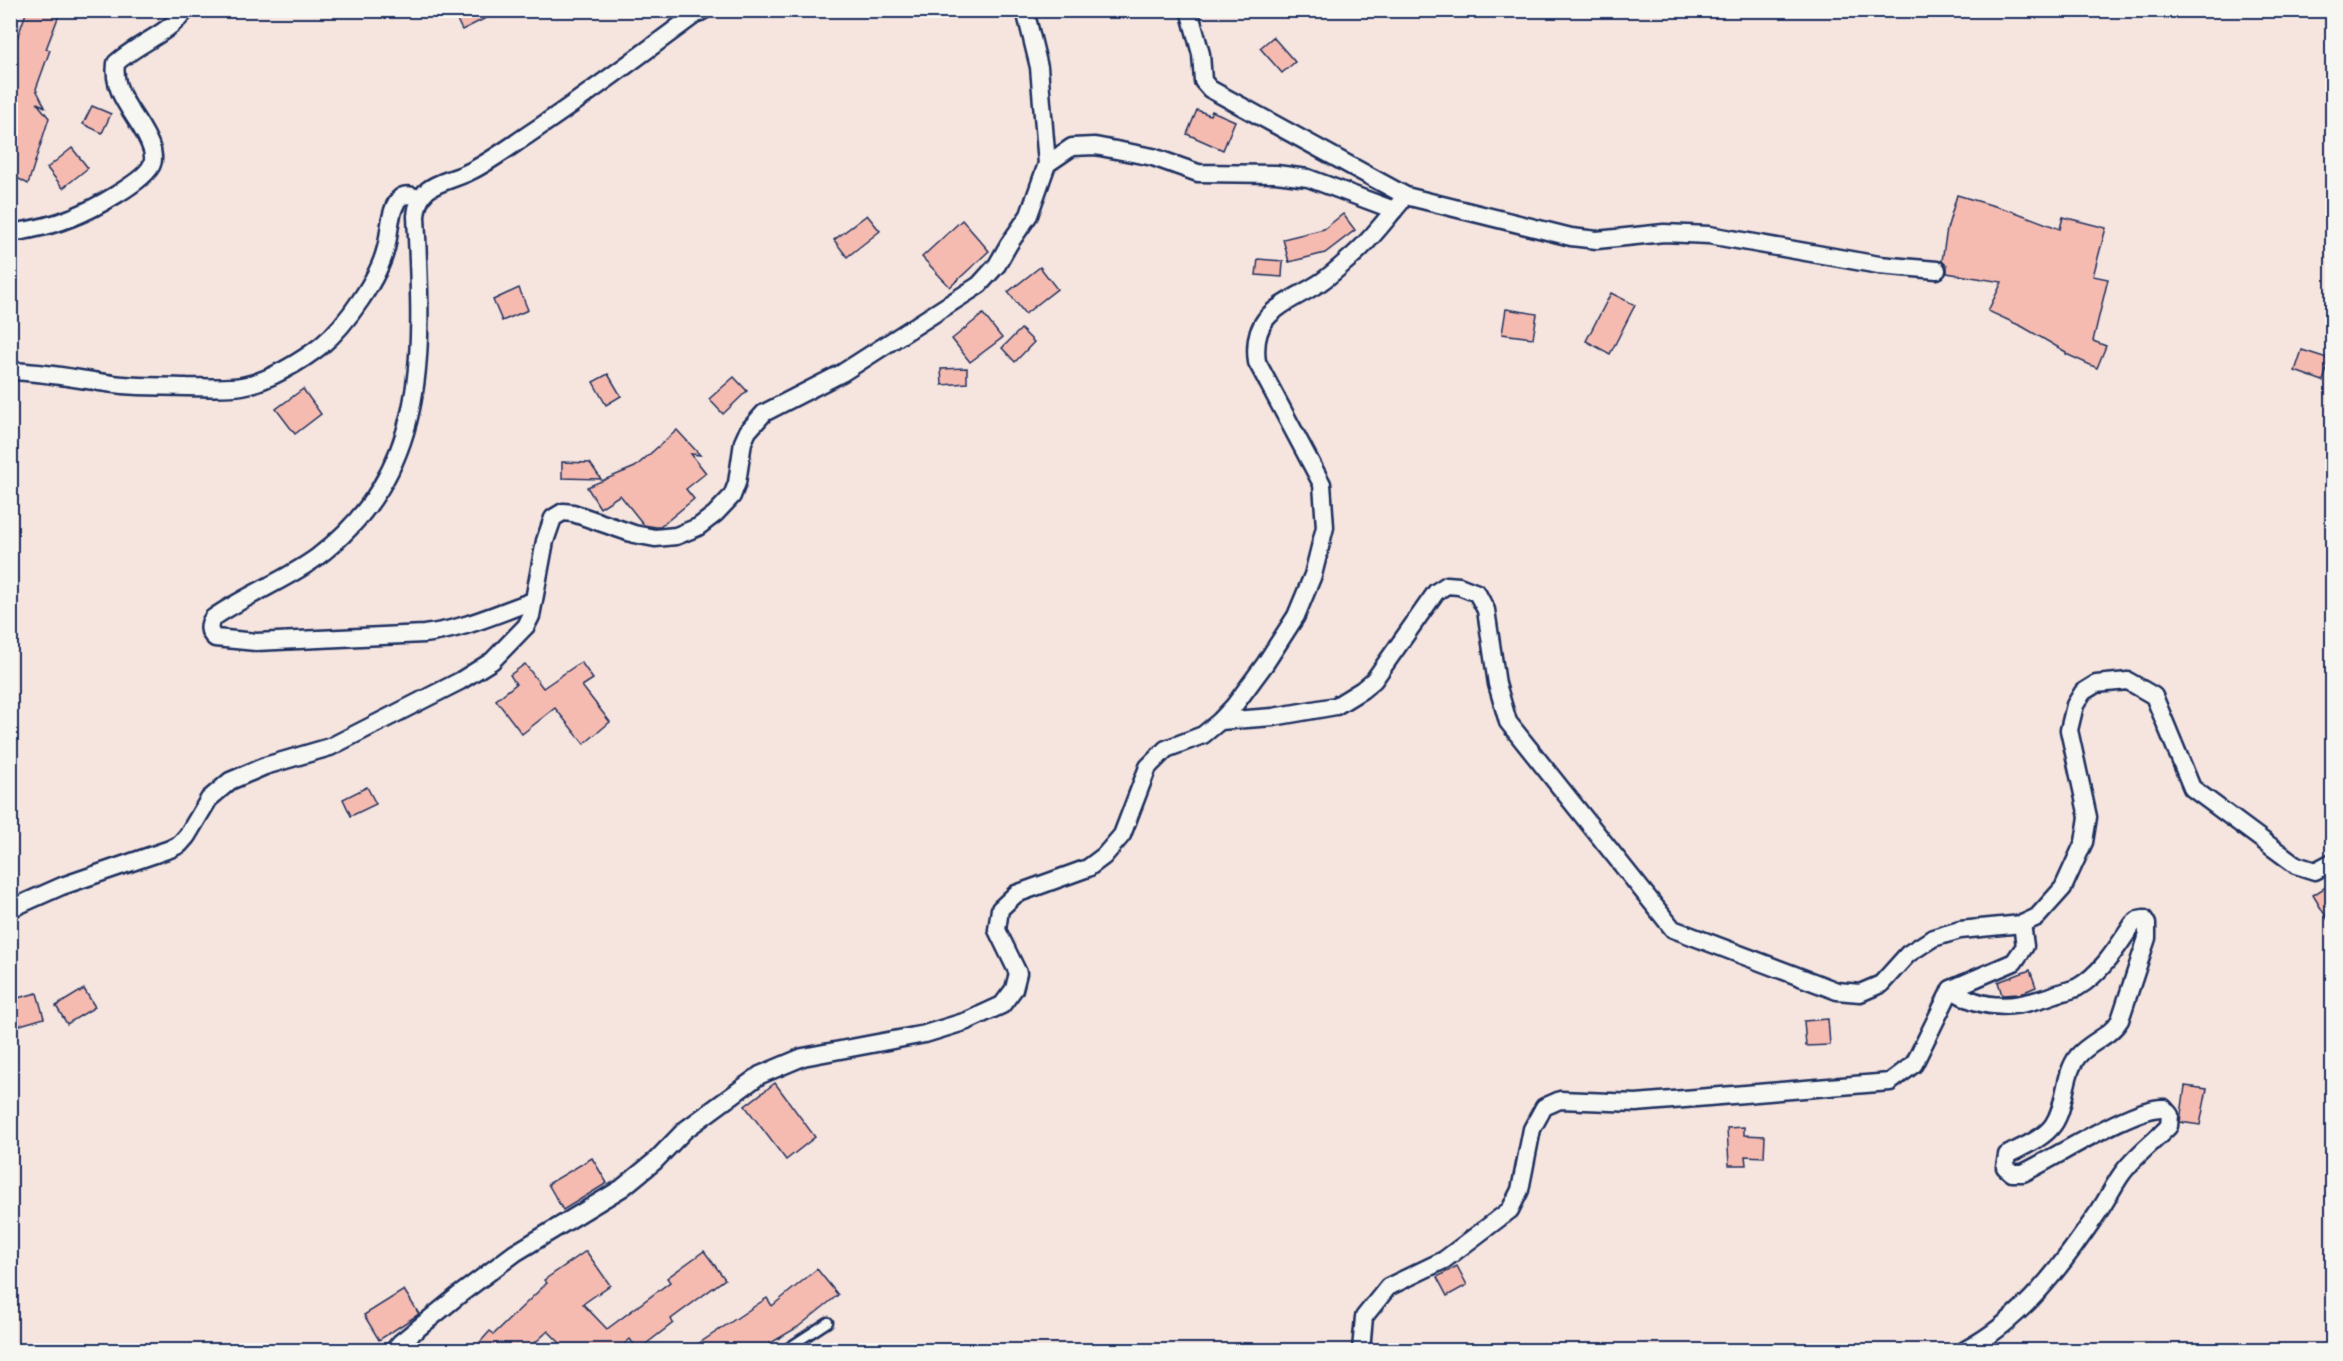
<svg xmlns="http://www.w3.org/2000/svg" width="2343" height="1361" font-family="Delius,sans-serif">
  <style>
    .building { fill: #f6bbb0; stroke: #1b2f5e; stroke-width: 1.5 }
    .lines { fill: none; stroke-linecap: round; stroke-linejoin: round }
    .lane-casing { stroke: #1b2f5e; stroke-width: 13 }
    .street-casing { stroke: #1b2f5e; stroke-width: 21 }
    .lane { stroke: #f6f6f2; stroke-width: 8 }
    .street { stroke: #f6f6f2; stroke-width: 16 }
  </style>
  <rect width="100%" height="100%" fill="#f6e4de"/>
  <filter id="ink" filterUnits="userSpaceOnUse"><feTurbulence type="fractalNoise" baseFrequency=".0167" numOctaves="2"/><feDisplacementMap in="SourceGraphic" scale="12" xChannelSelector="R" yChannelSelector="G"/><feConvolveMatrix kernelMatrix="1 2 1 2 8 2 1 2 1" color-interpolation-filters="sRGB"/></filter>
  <g filter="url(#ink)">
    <!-- building -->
    <g class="building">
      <path d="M 27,10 L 61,10 L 46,49 L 50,50 L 36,89 L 45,107 L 37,103 L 49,118 L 28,184 L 10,174 L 10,59 Z"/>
      <path d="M 452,10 L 502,10 L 462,30 Z"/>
      <path d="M 1273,37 L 1295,62 L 1282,73 L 1260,48 Z"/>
      <path d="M 92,106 L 111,114 L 102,133 L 83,124 Z"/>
      <path d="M 1197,110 L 1210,115 L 1212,111 L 1235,121 L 1223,150 L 1187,134 Z"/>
      <path d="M 72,148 L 88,168 L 63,188 L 47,168 Z"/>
      <path d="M 1957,195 L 2015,212 L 2060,229 L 2063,217 L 2106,228 L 2093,276 L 2108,279 L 2093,341 L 2106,346 L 2097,368 L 2066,354 L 2066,352 L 2023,327 L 1988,311 L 2002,282 L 1947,273 L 1947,266 L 1942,261 L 1947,229 Z"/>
      <path d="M 1343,214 L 1355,230 L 1325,253 L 1289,262 L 1283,239 L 1324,229 Z"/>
      <path d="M 867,215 L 880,231 L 847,257 L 834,240 Z"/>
      <path d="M 962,220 L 989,251 L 950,287 L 922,257 Z"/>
      <path d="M 1258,259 L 1283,261 L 1282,277 L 1256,275 Z"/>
      <path d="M 1040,267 L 1057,289 L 1025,314 L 1008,292 Z"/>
      <path d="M 519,288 L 528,310 L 502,321 L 493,300 Z"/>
      <path d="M 1611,293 L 1635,305 L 1610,354 L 1586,341 Z"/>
      <path d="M 1506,309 L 1537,314 L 1533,338 L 1502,334 Z"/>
      <path d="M 983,314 L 1002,338 L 970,362 L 952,339 Z"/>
      <path d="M 1021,329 L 1034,342 L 1015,362 L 1002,348 Z"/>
      <path d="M 2302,350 L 2330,359 L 2323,381 L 2295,371 Z"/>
      <path d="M 967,368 L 967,383 L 942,385 L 941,369 Z"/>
      <path d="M 608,374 L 621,396 L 606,405 L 593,382 Z"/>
      <path d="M 734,377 L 747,391 L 723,414 L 709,399 Z"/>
      <path d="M 303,389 L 321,414 L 295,434 L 276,409 Z"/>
      <path d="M 677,430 L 700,455 L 691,454 L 706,473 L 686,489 L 694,499 L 660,527 L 656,527 L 644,525 L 620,495 L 600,508 L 587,487 L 635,467 Z"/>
      <path d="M 562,462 L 590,463 L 601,479 L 562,478 Z"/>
      <path d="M 581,662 L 593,679 L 582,686 L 610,722 L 584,744 L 555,708 L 522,734 L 496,700 L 516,684 L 510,675 L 525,664 L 543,688 Z"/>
      <path d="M 367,787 L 376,804 L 351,816 L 343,799 Z"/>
      <path d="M 2332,883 L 2332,927 L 2313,895 Z"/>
      <path d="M 2030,970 L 2036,987 L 2019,994 L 2002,995 L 1998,982 Z"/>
      <path d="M 84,989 L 95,1007 L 67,1024 L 56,1006 Z"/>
      <path d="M 37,993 L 44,1018 L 10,1028 L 10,1000 Z"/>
      <path d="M 1828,1019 L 1830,1045 L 1806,1046 L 1804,1021 Z"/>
      <path d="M 775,1083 L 815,1137 L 786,1160 L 745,1106 Z"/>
      <path d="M 2185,1086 L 2207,1089 L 2200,1125 L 2180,1122 Z"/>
      <path d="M 1744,1127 L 1744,1135 L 1765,1136 L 1764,1157 L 1745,1156 L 1746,1165 L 1729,1165 L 1727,1128 Z"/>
      <path d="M 592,1158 L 607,1183 L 563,1210 L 548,1184 Z"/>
      <path d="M 586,1251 L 610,1285 L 583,1304 L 607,1329 L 670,1282 L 667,1278 L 704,1251 L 725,1279 L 671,1319 L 673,1323 L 638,1350 L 630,1339 L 618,1350 L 567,1350 L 548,1331 L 527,1350 L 473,1350 L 490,1331 L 494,1334 L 547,1283 L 544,1280 Z"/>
      <path d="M 1457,1266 L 1467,1285 L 1447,1296 L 1437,1277 Z"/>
      <path d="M 817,1269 L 838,1295 L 798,1327 L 759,1350 L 689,1350 L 767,1298 L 772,1306 Z"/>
      <path d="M 404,1290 L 419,1314 L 379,1340 L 364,1315 Z"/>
    </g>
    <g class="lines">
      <defs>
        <path id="lane" d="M 785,1350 L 828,1322"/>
        <g id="street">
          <path d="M 1189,10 L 1201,54 L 1203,81 L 1210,89 L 1406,196 L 1571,237 L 1597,240 L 1664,233 L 1709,235 L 1879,265 L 1937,270"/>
          <path d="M 1047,164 L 1072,147 L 1095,146 L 1153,157 L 1198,173 L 1276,174 L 1308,178 L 1394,210 L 1400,203"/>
          <path d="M 10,233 C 31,230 54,225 73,217 C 91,210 146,181 152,164 C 154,160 153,155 152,150 C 143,119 111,98 116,63 C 138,43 167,35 186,10"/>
          <path d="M 10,371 C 48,372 86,381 123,385 C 144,387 166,386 187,387 C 205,387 224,389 242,386 C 267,382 302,361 322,345 C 346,325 379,278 386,248 C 390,233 389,211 399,199 C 404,193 412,195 419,199"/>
          <path d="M 533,601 C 495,614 465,629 424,634 L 256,642 L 215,638 C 208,632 208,625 213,618 C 246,595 284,581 316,558 C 433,469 422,348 416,216 C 419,181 446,184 471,171 C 491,161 511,146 529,134 C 586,96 639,56 693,16 L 704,10"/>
          <path d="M 1220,721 L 1273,717 L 1336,706 L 1362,690 L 1374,680 L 1436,592 L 1447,585 L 1459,586 L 1477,593 L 1486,610 L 1497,684 L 1508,722 L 1673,929 L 1837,991 L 1860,993 L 1881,984 L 1908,954 L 1933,938 L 1960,930 L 2022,924 L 2037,917 L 2063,888 L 2084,842 L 2088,817 L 2069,730 L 2075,705 L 2083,692 L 2096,684 L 2128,681 L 2154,696 L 2192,788 L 2296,865 L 2315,871 L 2332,862"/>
          <path d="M 10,909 L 62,886 L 170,849 L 180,844 L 187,836 L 209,799 L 230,781 L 265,766 L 330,747 L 460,681 L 492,661 L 526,626 L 531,616 L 545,541 L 553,518 L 563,512 L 573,513 L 634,534 L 655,538 L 676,536 L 698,527 L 715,514 L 732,496 L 737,483 L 743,442 L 748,431 L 764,413 L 842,373 L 979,285 L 997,265 L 1009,244 L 1029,215 L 1047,164 L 1039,67 L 1025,10"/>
          <path d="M 1951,989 C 1986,1013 2018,1008 2056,994 C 2063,992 2072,990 2078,987 C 2102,973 2118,946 2133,924 L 2138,920 L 2144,919 L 2147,924 L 2147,938 L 2120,1020 C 2110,1037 2091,1041 2078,1056 C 2063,1075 2067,1105 2053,1125 C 2043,1139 2022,1147 2007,1155 L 2005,1167 L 2012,1173 L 2023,1173 C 2055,1158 2134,1106 2164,1108 L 2170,1115 L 2169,1126 C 2153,1143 2134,1156 2121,1175 C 2112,1188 2106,1202 2097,1214 C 2061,1267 2022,1320 1965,1350"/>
          <path d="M 394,1350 L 400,1343 L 459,1295 L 515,1253 L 622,1188 L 655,1161 L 685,1130 L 760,1075 L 803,1057 L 925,1034 L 967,1021 L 1002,1005 L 1014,989 L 1018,973 L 997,930 L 1000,909 L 1016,894 L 1088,868 L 1104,856 L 1122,835 L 1148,767 L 1166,749 L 1203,735 L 1220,721 L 1234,706 L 1265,664 L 1296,616 L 1313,575 L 1325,527 L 1322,484 L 1257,362 C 1250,311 1286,305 1321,282 C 1331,275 1341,266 1350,258 C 1367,244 1380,227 1394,210"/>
          <path d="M 1361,1350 L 1364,1317 L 1388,1287 L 1444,1260 L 1510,1210 L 1520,1190 L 1532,1129 L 1544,1107 L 1560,1100 L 1636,1103 L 1890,1082 L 1914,1064 L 1951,989 L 2014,962 L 2025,946 L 2022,924"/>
        </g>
      </defs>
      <!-- lane casing -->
      <use href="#lane" class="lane-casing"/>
      <!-- street casing -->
      <use href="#street" class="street-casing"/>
      <!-- lane -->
      <use href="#lane" class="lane"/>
      <!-- street -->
      <use href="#street" class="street"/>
    </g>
  </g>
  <!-- margin -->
  <rect width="2343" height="1361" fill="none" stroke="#f6f6f2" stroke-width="36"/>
  <rect x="18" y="18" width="2307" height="1325" fill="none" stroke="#1b2f5e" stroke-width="2" filter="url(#ink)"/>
</svg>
